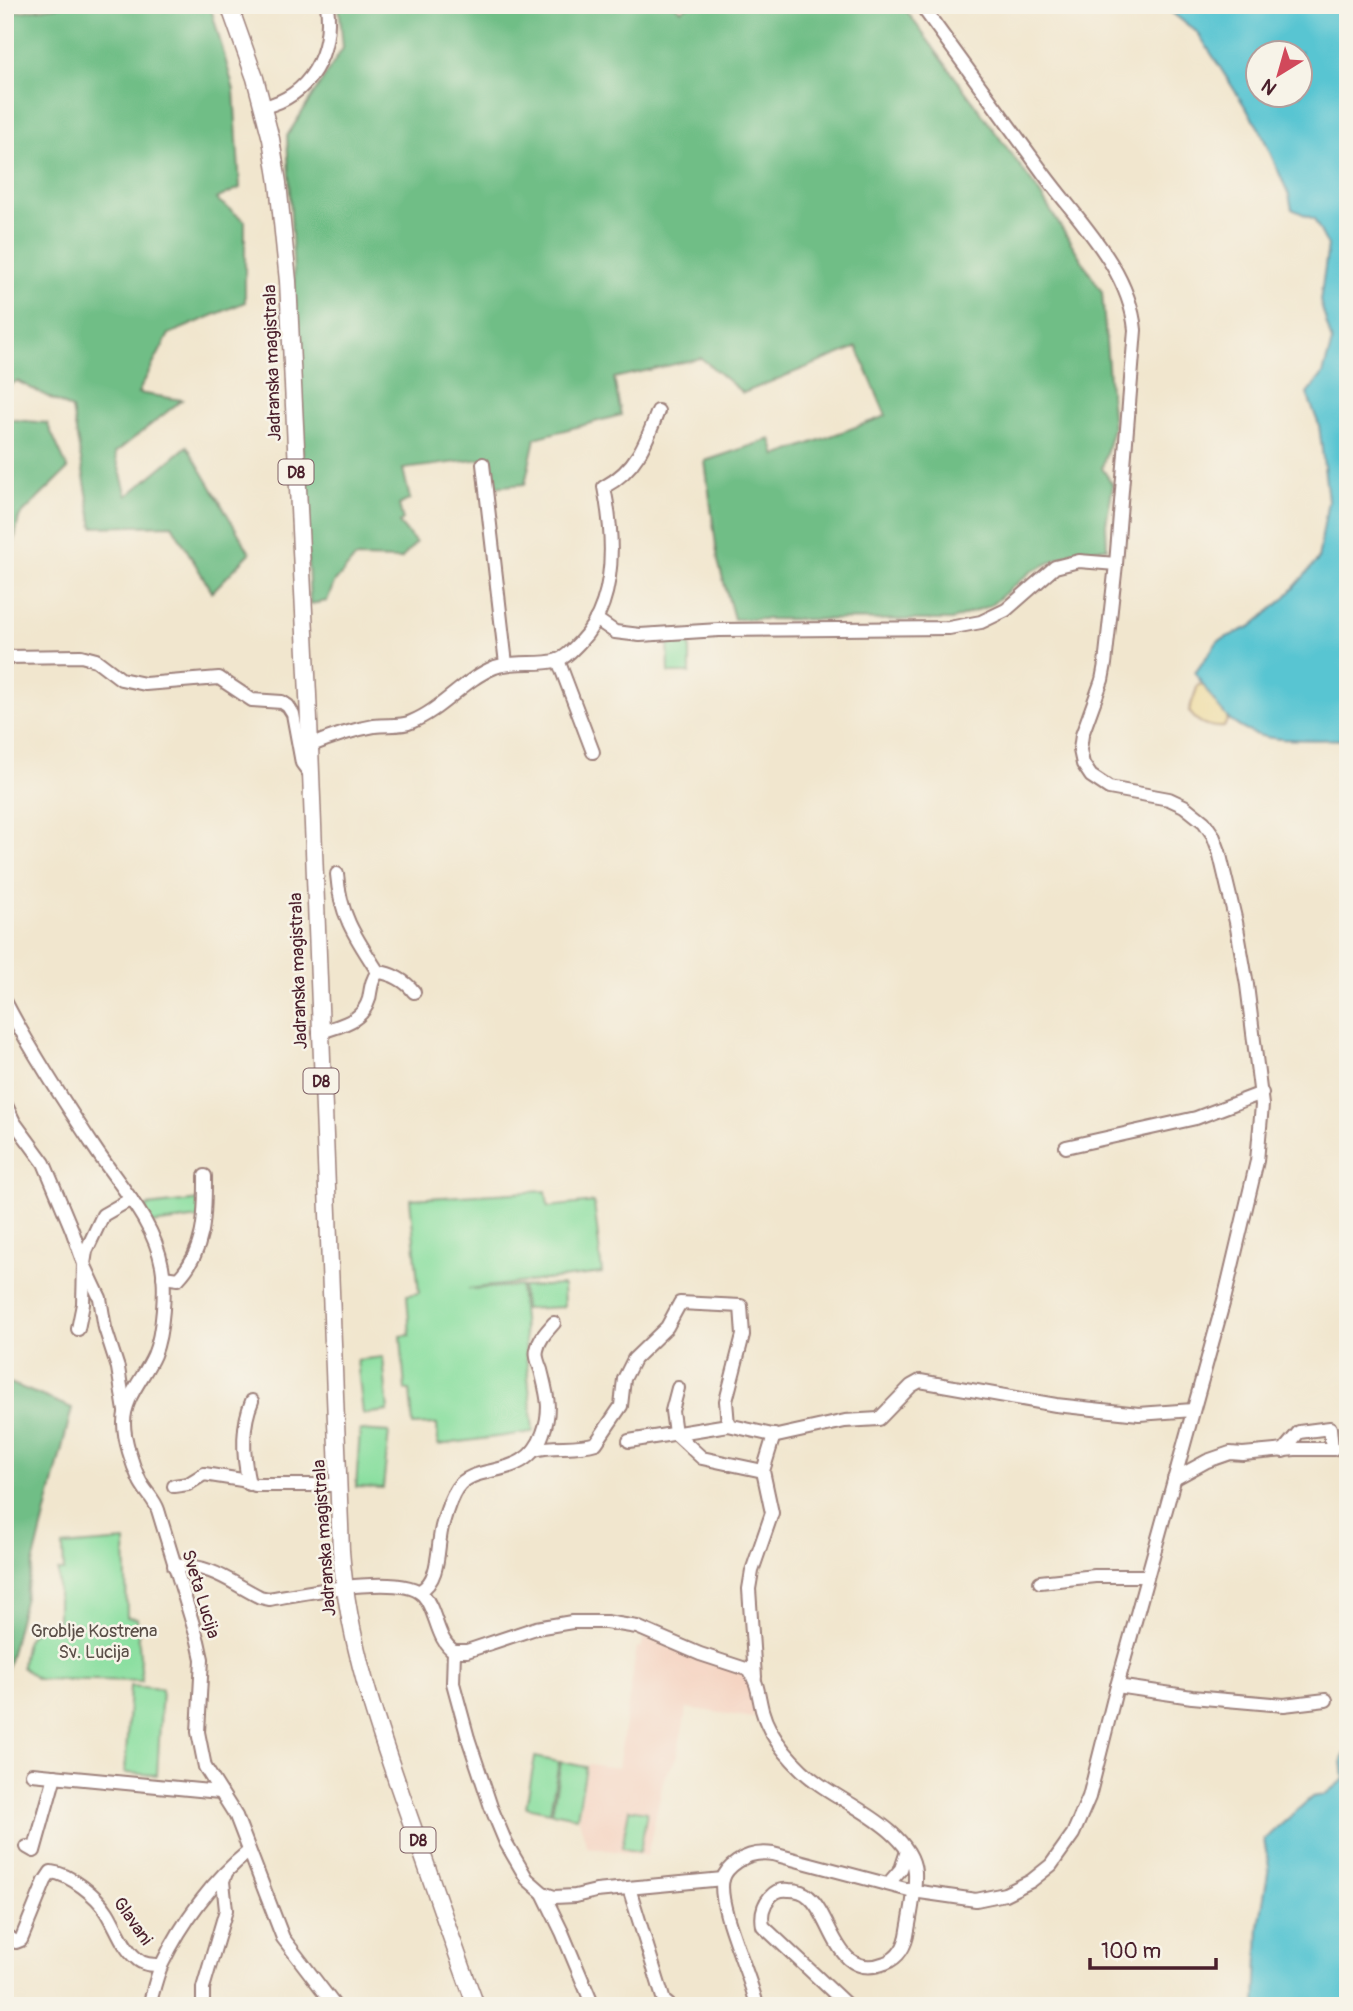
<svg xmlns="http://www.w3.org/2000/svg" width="1353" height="2011" font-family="Pangolin,sans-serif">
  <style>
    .built { fill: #f5d3c1 }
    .green { fill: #8bdfa0; stroke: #6a7f66; stroke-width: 2 }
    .forest { fill: #70be86; stroke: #5d6e58; stroke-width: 2 }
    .sand { fill: #eeda9e; stroke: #9c7c64; stroke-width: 2 }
    .water { fill: #59c5d2; stroke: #52727e; stroke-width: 2; fill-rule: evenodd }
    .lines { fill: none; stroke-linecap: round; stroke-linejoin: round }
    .minor-casing { stroke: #9e827c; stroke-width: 16 }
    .major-casing { stroke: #9e827c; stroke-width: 19 }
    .minor { stroke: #fff; stroke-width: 12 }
    .major { stroke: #fff; stroke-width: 16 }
    .labels { text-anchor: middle; stroke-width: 5; stroke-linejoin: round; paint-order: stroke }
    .shield { fill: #f7f3e8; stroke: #7e5f64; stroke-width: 2 }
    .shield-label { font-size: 16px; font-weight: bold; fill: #4a1f2b }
    .street-label { font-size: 18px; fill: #4a1f2b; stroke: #f7f3e8 }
    .park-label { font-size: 18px; fill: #5a4f48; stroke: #f7f3e8 }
  </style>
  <rect width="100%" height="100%" fill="#f7f3e8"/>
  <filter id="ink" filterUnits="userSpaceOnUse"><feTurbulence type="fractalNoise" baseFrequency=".0143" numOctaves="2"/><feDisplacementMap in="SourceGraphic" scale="14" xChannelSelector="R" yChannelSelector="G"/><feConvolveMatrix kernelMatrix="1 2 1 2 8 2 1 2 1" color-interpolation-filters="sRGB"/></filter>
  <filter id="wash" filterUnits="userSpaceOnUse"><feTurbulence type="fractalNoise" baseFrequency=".00686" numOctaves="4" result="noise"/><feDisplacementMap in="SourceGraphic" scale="28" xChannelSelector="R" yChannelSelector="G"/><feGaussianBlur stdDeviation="1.57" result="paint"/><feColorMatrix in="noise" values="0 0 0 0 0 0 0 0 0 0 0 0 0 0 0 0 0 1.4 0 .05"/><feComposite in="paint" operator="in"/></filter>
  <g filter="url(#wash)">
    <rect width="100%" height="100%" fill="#f1e6ce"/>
    <!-- built -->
    <path class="built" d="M 644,1636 L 745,1674 L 750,1685 L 754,1718 L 687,1708 L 676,1759 L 664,1778 L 647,1856 L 587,1847 L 579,1819 L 588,1764 L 618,1768 L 637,1647 L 641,1648 Z"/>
    <!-- green -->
    <g class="green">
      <path d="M 690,638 L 690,673 L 669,673 L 668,640 Z"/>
      <path d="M 546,1191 L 548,1207 L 594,1202 L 602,1273 L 468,1289 L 520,1286 L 533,1432 L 438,1445 L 437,1424 L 413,1425 L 410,1390 L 405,1390 L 401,1336 L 410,1335 L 407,1295 L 419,1293 L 410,1199 Z"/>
      <path d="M 201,1200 L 199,1218 L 152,1224 L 145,1209 L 147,1206 Z"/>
      <path d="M 563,1285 L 564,1307 L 524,1309 L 522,1287 Z"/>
      <path d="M 383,1357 L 388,1411 L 363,1414 L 357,1360 Z"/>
      <path d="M 360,1430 L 389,1432 L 383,1488 L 356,1487 Z"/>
      <path d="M 125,1541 L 127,1617 L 137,1618 L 142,1681 L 37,1679 L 22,1667 C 25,1637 28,1628 58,1622 L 58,1571 L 64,1571 L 63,1546 Z"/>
      <path d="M 130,1686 L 162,1689 L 157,1775 L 125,1773 Z"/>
      <path d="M 535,1757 L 559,1762 L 550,1812 L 526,1807 Z"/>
      <path d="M 561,1762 L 586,1767 L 577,1817 L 552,1812 Z"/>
      <path d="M 629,1809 L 647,1812 L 640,1852 L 622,1848 Z"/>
    </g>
    <!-- forest -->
    <g class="forest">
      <path d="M 70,5 L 210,5 L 234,90 L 240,188 L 216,199 L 245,221 L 245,302 L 169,334 L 138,393 L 182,400 L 115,453 L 127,496 L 187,446 L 250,553 L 212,592 L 172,525 L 93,527 L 72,409 L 17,381 L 5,388 L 5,18 L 16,12 Z"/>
      <path d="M 339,5 L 674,5 L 681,10 L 690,5 L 902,5 L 1037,189 L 1102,292 L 1113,428 L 1102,468 L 1113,485 L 1106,524 L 1107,548 L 1072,552 L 1032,571 L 991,605 L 952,620 L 734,619 L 718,561 L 705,461 L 771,439 L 776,456 L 886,416 L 857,347 L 743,393 L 701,358 L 614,378 L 621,415 L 535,438 L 525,484 L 492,487 L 489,458 L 403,469 L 410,499 L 399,505 L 403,520 L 399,523 L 416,543 L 401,559 L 355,558 L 334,583 L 327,601 L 310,604 L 287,136 L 343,48 Z"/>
      <path d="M 5,419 L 47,423 L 68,469 L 19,517 L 5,587 Z"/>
      <path d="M 5,1381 L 72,1408 L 5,1677 Z"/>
    </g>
    <!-- sand -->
    <path class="sand" d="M 1203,684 L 1228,718 L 1224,727 C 1209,728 1197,724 1189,711 L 1198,685 Z"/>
    <!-- water -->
    <g class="water">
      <path d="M 1162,5 L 1348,5 L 1348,740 C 1308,737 1259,749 1227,717 C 1215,705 1205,687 1195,673 L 1218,641 L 1252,626 L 1284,599 L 1318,560 L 1328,500 L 1319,425 L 1307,394 L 1323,374 L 1332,342 L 1320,301 L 1328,246 L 1314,219 L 1292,209 L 1289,195 L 1260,130 L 1198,33 ZM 1258,52 L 1300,52 L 1300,94 L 1258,94 Z"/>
      <path d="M 1348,1750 L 1348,2006 L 1256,2006 L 1259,1927 L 1269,1867 L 1264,1840 L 1312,1797 L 1324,1795 L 1344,1779 L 1342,1759 Z"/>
    </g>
  </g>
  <g filter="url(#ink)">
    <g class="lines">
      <defs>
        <g id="minor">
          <path d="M 263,107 C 311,96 333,52 327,5"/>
          <path d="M 483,464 L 506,664"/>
          <path d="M 596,619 L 615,632 L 640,635 L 719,630 L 949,628 L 981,622 L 1006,610 L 1055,567 L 1079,561 L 1116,564"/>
          <path d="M 5,657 L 81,656 L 96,660 L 121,679 L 145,684 L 219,678 L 252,700 L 282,702 L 288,706 L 293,714 L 302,763 L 310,774"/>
          <path d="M 558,660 L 593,752"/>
          <path d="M 309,746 C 331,737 351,730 374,726 C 386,724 401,727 411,722 C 443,709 463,680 495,667 C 515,660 541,666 558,660 C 567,657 573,649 579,643 C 618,603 614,537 604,487 C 636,470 646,443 658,411"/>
          <path d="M 337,874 C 340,916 356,938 378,972"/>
          <path d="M 5,1001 C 31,1051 63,1100 94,1147 C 118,1184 154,1221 162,1266 C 166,1289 163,1333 154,1355 C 144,1378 124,1397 124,1423 C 124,1439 132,1464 139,1479 C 144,1491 154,1498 158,1510 L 198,1641 L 202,1659 L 198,1732 L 205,1767 L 236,1816 L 283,1938 L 335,2006"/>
          <path d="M 319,1033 C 339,1025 362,1023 369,999 C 371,989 371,980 378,972 C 391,973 406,981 414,992"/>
          <path d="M 5,1103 L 14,1122 L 44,1163 L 72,1230 L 84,1264 L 100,1298 L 105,1328 L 118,1368 L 125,1411"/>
          <path d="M 1066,1147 L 1196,1118 L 1262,1093"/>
          <path d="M 163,1277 L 178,1279 C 206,1250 205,1214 205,1176"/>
          <path d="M 78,1329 L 83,1304 L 84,1264 L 86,1251 L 103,1215 L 131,1199"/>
          <path d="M 678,1388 L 672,1411 L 675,1433 L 702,1458 L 763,1471"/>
          <path d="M 629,1441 L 728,1425"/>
          <path d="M 534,1450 C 554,1444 575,1450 596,1443 L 621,1406 L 624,1379 L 634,1359 L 667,1327 L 680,1303 L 741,1306 L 743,1335 L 726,1401 L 728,1425 L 777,1436 L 845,1421 L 879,1419 L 911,1386 L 920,1381 L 1056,1405 L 1139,1414 L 1193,1410"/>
          <path d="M 1283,1451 L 1299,1432 L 1330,1428 L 1332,1449"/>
          <path d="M 1174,1479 L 1207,1461 L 1230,1453 L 1243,1454 L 1295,1449 L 1333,1449"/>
          <path d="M 249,1484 C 243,1457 241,1427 252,1401"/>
          <path d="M 174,1486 L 188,1484 L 204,1474 L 242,1480 L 255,1485 L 339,1485"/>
          <path d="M 174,1566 C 211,1564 230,1582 260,1597 L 269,1599 C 300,1594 402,1572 423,1595 C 437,1610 436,1640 454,1651 L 467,1651 L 536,1628 L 572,1622 L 606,1622 L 637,1627 L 700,1654 L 749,1670 C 758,1683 758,1694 762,1710 C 766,1725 775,1740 785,1752 C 795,1764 806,1775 819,1784 C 848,1805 912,1832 915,1872 C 916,1890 911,1912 908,1930 C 906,1945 899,1958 885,1963 C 836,1982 833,1917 809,1897 C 804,1892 797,1890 789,1890 C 782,1889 775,1891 770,1897 C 762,1906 761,1915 763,1926 L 848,2006"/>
          <path d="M 1040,1582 L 1095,1576 L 1147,1576"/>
          <path d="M 420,1591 C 442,1579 436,1544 443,1523 C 446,1512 451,1497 457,1488 C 476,1461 526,1482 543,1433 C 552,1409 547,1395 541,1370 C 539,1364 535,1357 537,1350 C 539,1339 547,1331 554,1323"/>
          <path d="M 454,1651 L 453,1683 L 468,1738 L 491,1807 L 506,1843 L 527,1879 L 543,1893 L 554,1897 L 575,1896 L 596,1891 L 723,1879"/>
          <path d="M 755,1677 L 749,1589 L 752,1571 L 772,1513 L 763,1471 L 774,1435"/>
          <path d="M 1117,1686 L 1192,1697 L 1284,1705 L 1326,1700"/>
          <path d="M 32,1774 L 220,1792"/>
          <path d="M 27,1847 L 34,1851 L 55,1776"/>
          <path d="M 888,1884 L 901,1869 L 907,1851"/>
          <path d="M 629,1888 L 664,2001 L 670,2006"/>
          <path d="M 543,1893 L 562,1932 L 593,2006"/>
          <path d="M 5,1935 L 16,1942 L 21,1940 L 45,1881 L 51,1872 C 70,1874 97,1896 107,1912 C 116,1926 123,1948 136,1958 C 143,1965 152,1965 161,1965"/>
          <path d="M 149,2006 C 153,1992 156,1977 162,1964 C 182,1922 213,1880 249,1851"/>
          <path d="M 203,2006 L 203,1988 L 226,1910 L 223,1881 L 226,1873"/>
          <path d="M 757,2006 C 751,1975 716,1906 723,1879 C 725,1872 731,1866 737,1862 C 748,1854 759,1852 773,1854 L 913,1891 L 976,1900 L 1005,1894 L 1031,1881 L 1051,1865 L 1073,1834 L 1089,1797 L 1117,1686 L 1224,1300 L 1257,1161 L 1262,1105 L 1247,985 L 1236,922 L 1219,851 L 1213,835 L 1204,822 L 1184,806 L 1169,799 L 1109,788 L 1091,776 L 1083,764 L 1080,750 L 1082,735 L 1102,680 L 1105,664 L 1116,564 L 1135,330 C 1129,267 1076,219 1041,170 C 1001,115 961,60 921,5"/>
        </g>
        <path id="major" d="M 229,5 L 255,78 L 271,139 L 278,183 L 288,281 L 308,695 L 341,1551 C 348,1645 379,1731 410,1819 C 432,1881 453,1944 476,2006"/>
      </defs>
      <!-- minor casing -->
      <use href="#minor" class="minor-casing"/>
      <!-- major casing -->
      <use href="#major" class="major-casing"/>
      <!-- minor -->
      <use href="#minor" class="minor"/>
      <!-- major -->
      <use href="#major" class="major"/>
    </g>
  </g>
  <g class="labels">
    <!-- shield labels -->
    <g class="shield">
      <rect x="278.5" y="459.5" width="35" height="25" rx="5"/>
      <rect x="303.5" y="1068.5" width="35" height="25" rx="5"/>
      <rect x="400.5" y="1827.5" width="35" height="25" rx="5"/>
    </g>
    <g class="shield-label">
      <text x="296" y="478">D8</text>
      <text x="321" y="1087">D8</text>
      <text x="418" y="1846">D8</text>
    </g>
    <!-- street labels -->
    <g class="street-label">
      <text transform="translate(272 363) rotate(-92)" y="6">Jadranska magistrala</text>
      <text transform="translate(298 971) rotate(-92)" y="6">Jadranska magistrala</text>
      <text transform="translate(324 1538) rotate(-94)" y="6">Jadranska magistrala</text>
      <text transform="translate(201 1594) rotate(73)" y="6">Sveta Lucija</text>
      <text transform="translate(133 1921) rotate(55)" y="6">Glavani</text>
    </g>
    <!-- park labels -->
    <g class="park-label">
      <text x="94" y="1637">Groblje Kostrena<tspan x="94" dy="21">Sv. Lucija</tspan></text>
    </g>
  </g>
  <!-- margin -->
  <rect width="1353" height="2011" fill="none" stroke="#f7f3e8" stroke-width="28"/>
  <!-- north arrow -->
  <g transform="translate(1279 74) rotate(217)"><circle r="33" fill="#f7f3e8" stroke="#b29e9c" stroke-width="2"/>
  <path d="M0-5L12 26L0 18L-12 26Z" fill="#d1495b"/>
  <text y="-10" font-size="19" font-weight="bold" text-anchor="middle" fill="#4a1f2b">N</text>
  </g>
  <!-- scale -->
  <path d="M1090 1958v10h126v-10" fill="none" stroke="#4a1f2b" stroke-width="3.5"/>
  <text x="1101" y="1958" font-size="21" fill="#4a1f2b" stroke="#f7f3e8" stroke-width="5" paint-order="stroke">100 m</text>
</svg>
